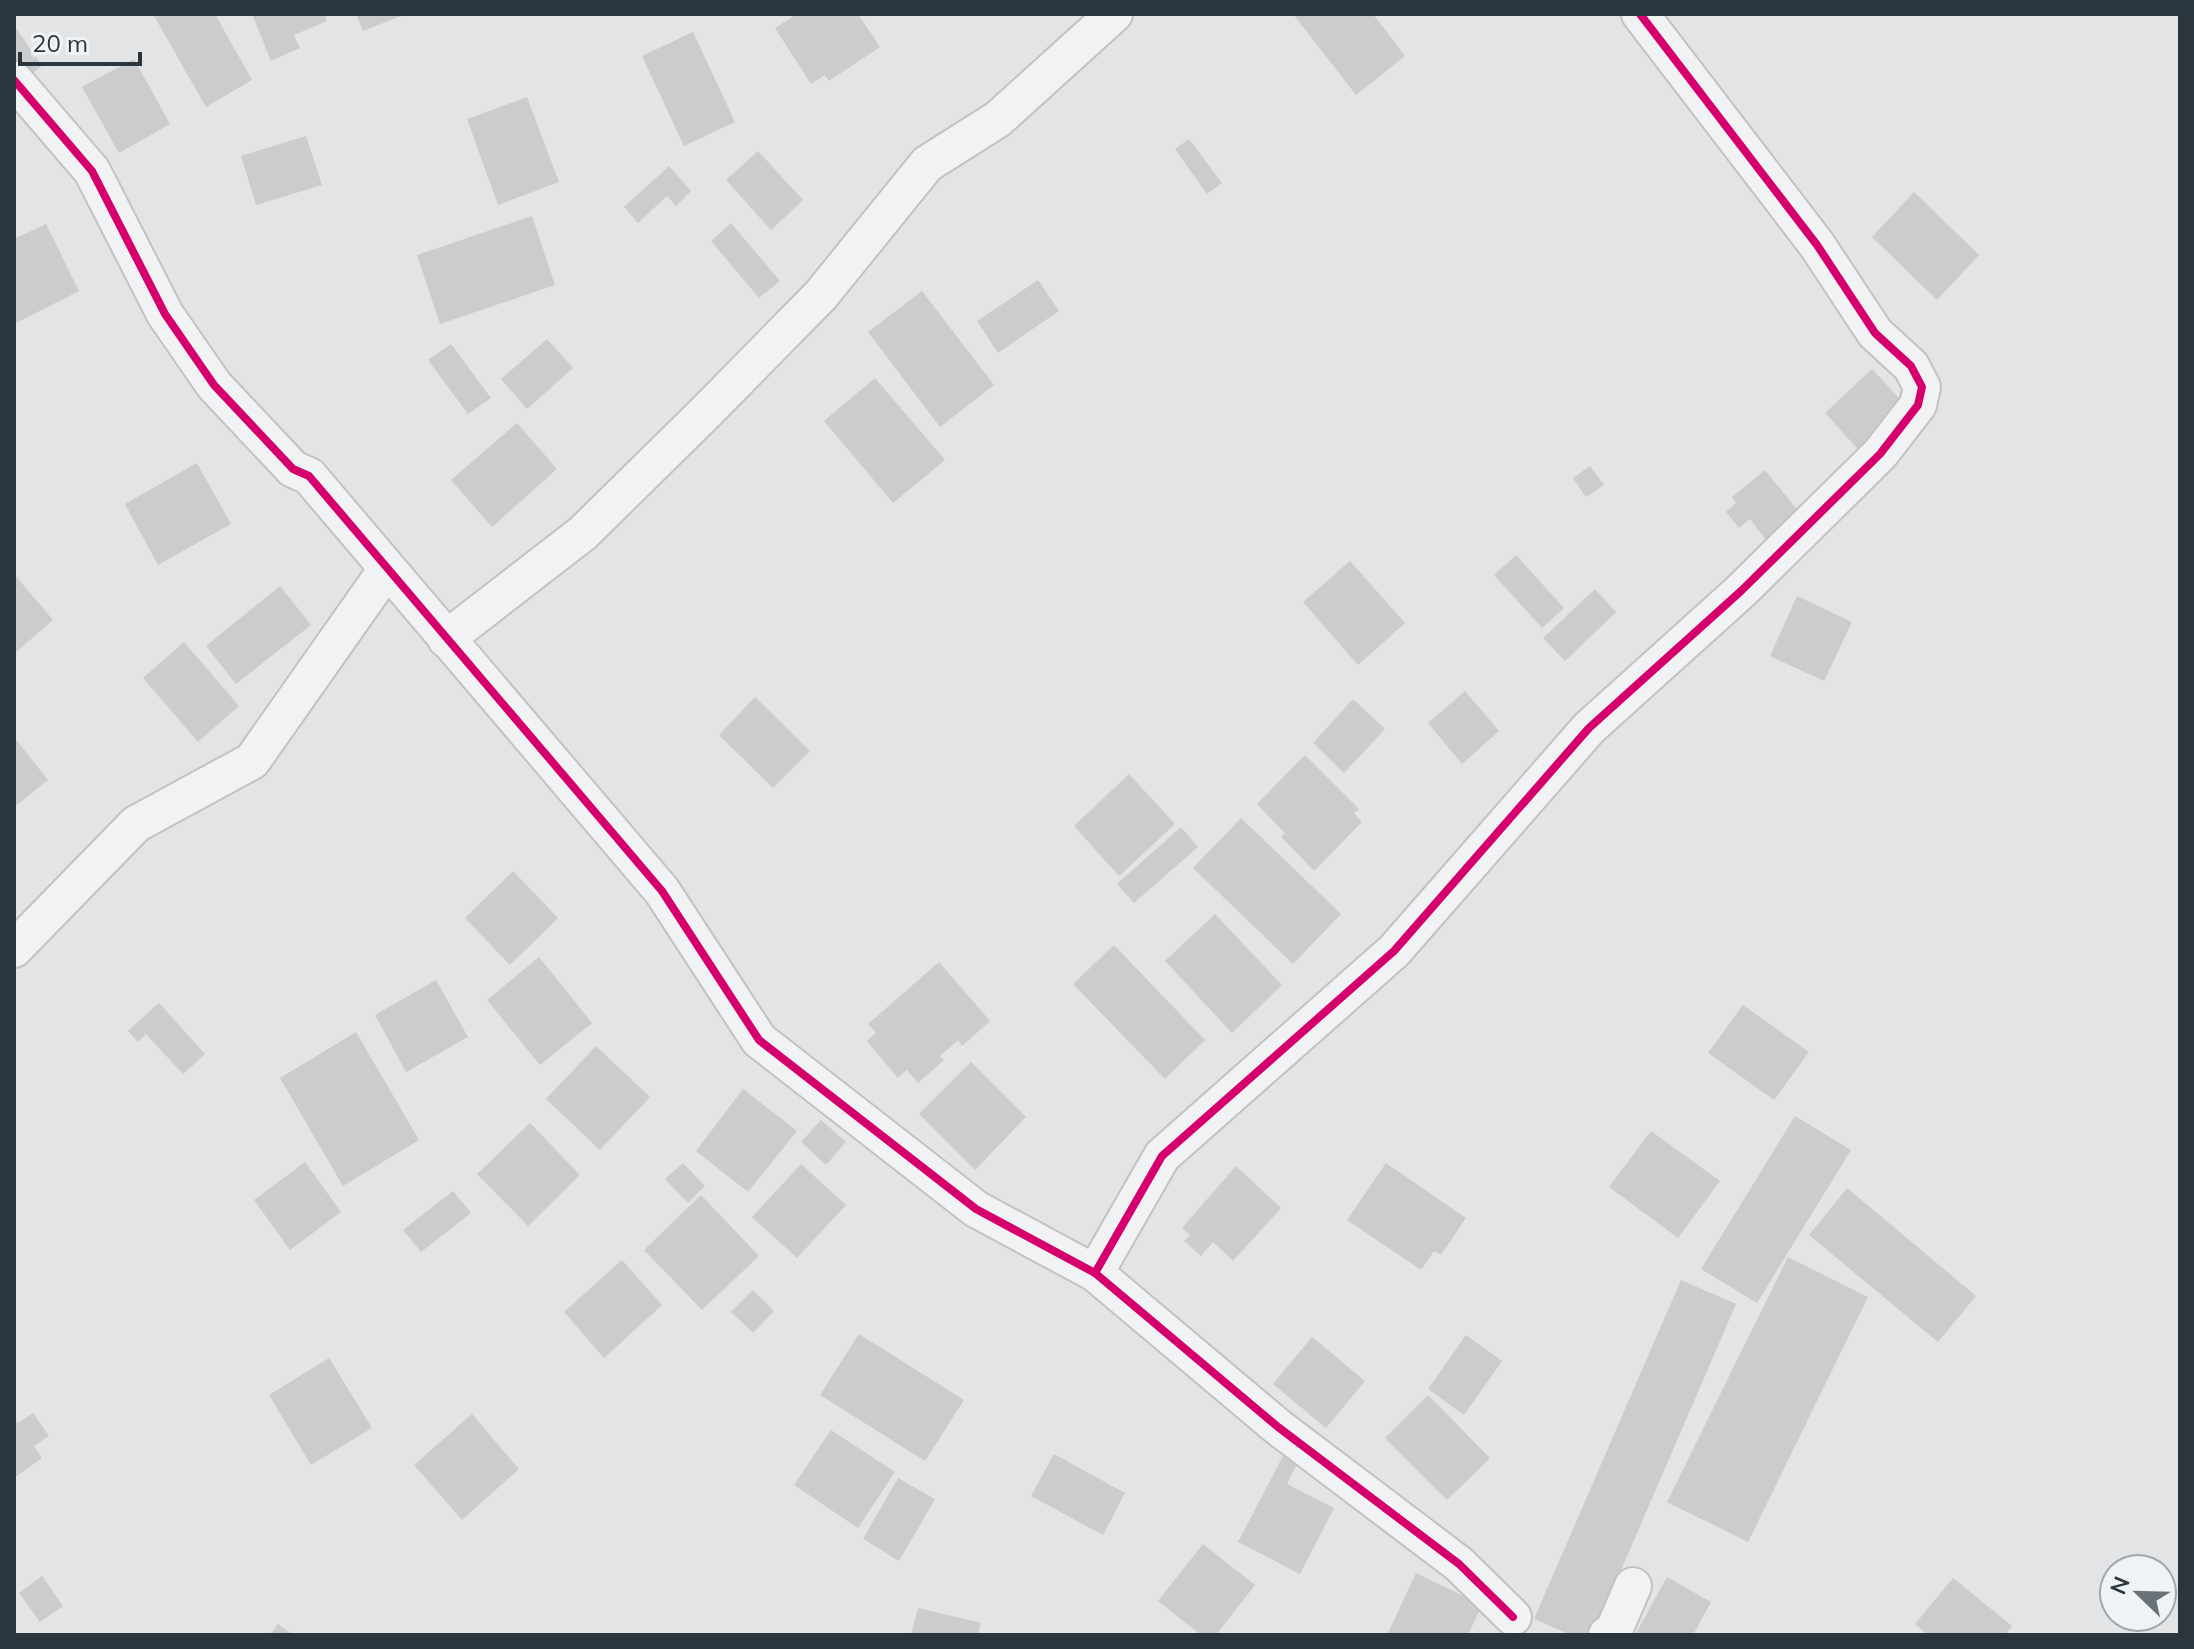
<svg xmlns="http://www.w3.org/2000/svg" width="2194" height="1649" font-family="Mulish,sans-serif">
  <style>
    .building { fill: #caccce }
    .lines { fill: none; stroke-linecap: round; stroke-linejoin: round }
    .minor-casing { stroke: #c0c2c4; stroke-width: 40 }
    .minor { stroke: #f1f2f4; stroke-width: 36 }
    .cycleway-casing { stroke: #f0f3f6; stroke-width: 13 }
    .cycleway { stroke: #d6006c; stroke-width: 8 }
  </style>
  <rect width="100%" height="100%" fill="#e2e4e6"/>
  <!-- building -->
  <g class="building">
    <path d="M 153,14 L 215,14 L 252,80 L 206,107 Z"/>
    <path d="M 252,14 L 324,14 L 327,21 L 294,35 L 300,48 L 271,61 Z"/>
    <path d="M 356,14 L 406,14 L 363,31 Z"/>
    <path d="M 797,14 L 858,14 L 880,47 L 829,81 L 825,75 L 811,84 L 775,28 Z"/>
    <path d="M 1293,14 L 1373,14 L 1405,56 L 1356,95 Z"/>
    <path d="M 14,25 L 42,66 L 27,77 L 14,58 Z"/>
    <path d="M 693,32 L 735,122 L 684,146 L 642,56 Z"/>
    <path d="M 134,59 L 170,124 L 119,153 L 82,87 Z"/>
    <path d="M 527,97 L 559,182 L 498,205 L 467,119 Z"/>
    <path d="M 306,136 L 322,185 L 256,205 L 241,156 Z"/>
    <path d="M 1189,139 L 1222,183 L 1207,194 L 1175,149 Z"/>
    <path d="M 758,151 L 803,200 L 771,230 L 726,180 Z"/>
    <path d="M 669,166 L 691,191 L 676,206 L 667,196 L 638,223 L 624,207 Z"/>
    <path d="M 1914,192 L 1979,255 L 1937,300 L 1872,237 Z"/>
    <path d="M 532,216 L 555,285 L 440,324 L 417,255 Z"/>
    <path d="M 731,223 L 780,281 L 759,298 L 711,241 Z"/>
    <path d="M 46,224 L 79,291 L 14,324 L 14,239 Z"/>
    <path d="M 1038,280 L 1059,311 L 998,353 L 977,321 Z"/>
    <path d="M 922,291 L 994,385 L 940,427 L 868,332 Z"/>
    <path d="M 547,339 L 573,368 L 527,409 L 501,379 Z"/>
    <path d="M 451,344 L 491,398 L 468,414 L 428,360 Z"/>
    <path d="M 1872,369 L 1907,407 L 1865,457 L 1825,413 Z"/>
    <path d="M 875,378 L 945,460 L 893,503 L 824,421 Z"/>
    <path d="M 517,423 L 557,469 L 492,527 L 451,480 Z"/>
    <path d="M 197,463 L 231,524 L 158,565 L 125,504 Z"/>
    <path d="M 1590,466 L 1604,485 L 1586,497 L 1573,478 Z"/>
    <path d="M 1765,470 L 1799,512 L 1766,540 L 1750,519 L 1739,528 L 1726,512 L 1736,503 L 1732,497 Z"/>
    <path d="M 1516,555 L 1564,608 L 1542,628 L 1494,575 Z"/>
    <path d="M 1350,561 L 1405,623 L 1358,665 L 1303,602 Z"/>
    <path d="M 14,574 L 53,620 L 14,654 Z"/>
    <path d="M 280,586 L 311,625 L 236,684 L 206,646 Z"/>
    <path d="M 1595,589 L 1616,612 L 1565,661 L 1543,638 Z"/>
    <path d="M 1797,596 L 1852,622 L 1824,681 L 1770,656 Z"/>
    <path d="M 184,642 L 239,706 L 198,742 L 143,678 Z"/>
    <path d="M 1465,691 L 1499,731 L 1462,764 L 1428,723 Z"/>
    <path d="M 755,697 L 810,751 L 773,788 L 719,735 Z"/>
    <path d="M 1353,699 L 1385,729 L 1344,773 L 1313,743 Z"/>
    <path d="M 14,737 L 48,780 L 14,807 Z"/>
    <path d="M 1305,755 L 1359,809 L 1354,813 L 1362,822 L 1314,871 L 1281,837 L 1285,833 L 1257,804 Z"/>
    <path d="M 1129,774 L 1175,824 L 1119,876 L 1074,826 Z"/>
    <path d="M 1241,818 L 1341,914 L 1293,964 L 1193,868 Z"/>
    <path d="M 1181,827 L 1198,847 L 1134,903 L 1117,884 Z"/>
    <path d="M 513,871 L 558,918 L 510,965 L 465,918 Z"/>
    <path d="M 1215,914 L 1282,985 L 1232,1033 L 1165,961 Z"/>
    <path d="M 1114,945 L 1205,1040 L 1165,1079 L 1073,984 Z"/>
    <path d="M 539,957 L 592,1023 L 540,1065 L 487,1000 Z"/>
    <path d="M 939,962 L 990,1021 L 962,1046 L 958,1040 L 940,1056 L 944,1060 L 918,1083 L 907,1070 L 898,1078 L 867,1041 L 876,1033 L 868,1024 Z"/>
    <path d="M 436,980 L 468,1037 L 406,1072 L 375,1015 Z"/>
    <path d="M 159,1003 L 205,1054 L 183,1074 L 146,1034 L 138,1042 L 128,1031 Z"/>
    <path d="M 1743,1005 L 1809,1052 L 1774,1100 L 1708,1053 Z"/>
    <path d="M 356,1032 L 419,1140 L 343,1186 L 280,1078 Z"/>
    <path d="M 596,1046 L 650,1097 L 600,1150 L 546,1099 Z"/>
    <path d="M 971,1062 L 1026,1117 L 975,1170 L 919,1114 Z"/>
    <path d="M 743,1089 L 797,1131 L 748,1192 L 696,1151 Z"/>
    <path d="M 1795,1116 L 1851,1150 L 1757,1303 L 1701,1269 Z"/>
    <path d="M 821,1120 L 846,1142 L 826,1165 L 801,1142 Z"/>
    <path d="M 530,1123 L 580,1175 L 528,1226 L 477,1174 Z"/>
    <path d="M 1651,1131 L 1720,1181 L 1678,1238 L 1609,1187 Z"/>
    <path d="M 305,1162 L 341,1212 L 290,1250 L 254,1200 Z"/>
    <path d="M 683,1163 L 705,1186 L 688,1203 L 665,1179 Z"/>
    <path d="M 1386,1163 L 1466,1218 L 1441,1255 L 1434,1251 L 1421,1270 L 1347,1220 Z"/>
    <path d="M 801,1164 L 846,1205 L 797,1258 L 752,1217 Z"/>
    <path d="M 1236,1166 L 1281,1208 L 1233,1261 L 1213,1242 L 1201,1256 L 1184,1241 L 1190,1235 L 1182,1228 Z"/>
    <path d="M 1847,1188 L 1976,1296 L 1938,1342 L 1809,1235 Z"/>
    <path d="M 453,1191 L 471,1213 L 421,1252 L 403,1230 Z"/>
    <path d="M 701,1195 L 759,1256 L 702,1310 L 644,1250 Z"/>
    <path d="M 1788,1257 L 1868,1297 L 1748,1542 L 1667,1502 Z"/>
    <path d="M 622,1260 L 662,1305 L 604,1358 L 564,1312 Z"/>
    <path d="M 1681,1280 L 1736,1304 L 1593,1635 L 1571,1635 L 1534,1619 Z"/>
    <path d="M 753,1290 L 774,1311 L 753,1333 L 731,1312 Z"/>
    <path d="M 859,1334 L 964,1400 L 925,1461 L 820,1395 Z"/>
    <path d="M 1466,1335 L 1502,1361 L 1464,1415 L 1428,1389 Z"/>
    <path d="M 1312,1337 L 1365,1381 L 1326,1428 L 1273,1384 Z"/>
    <path d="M 329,1358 L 372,1428 L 311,1465 L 269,1395 Z"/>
    <path d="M 1428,1395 L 1490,1458 L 1447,1500 L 1385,1438 Z"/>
    <path d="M 33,1413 L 49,1436 L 34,1446 L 42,1458 L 14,1478 L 14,1418 L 18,1423 Z"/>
    <path d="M 472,1414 L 519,1469 L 462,1520 L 414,1465 Z"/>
    <path d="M 831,1430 L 895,1472 L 858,1528 L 794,1485 Z"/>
    <path d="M 1285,1452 L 1299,1460 L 1287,1484 L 1334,1508 L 1300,1574 L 1238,1542 Z"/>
    <path d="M 1054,1454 L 1125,1493 L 1103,1535 L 1031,1496 Z"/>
    <path d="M 898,1478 L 935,1499 L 899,1561 L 863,1539 Z"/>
    <path d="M 1203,1544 L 1255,1585 L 1216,1635 L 1201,1635 L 1158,1601 Z"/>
    <path d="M 1416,1573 L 1482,1605 L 1468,1635 L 1387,1635 Z"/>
    <path d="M 42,1576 L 63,1606 L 40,1622 L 19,1593 Z"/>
    <path d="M 1667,1577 L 1711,1602 L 1693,1635 L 1635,1635 Z"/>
    <path d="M 1953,1578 L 2012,1626 L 2005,1635 L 1928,1635 L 1915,1624 Z"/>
    <path d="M 918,1608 L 981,1623 L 978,1635 L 911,1635 Z"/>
    <path d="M 278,1624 L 293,1635 L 270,1635 Z"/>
  </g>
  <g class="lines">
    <defs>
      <g id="minor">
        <path d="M 14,80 L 92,171 L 165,314 L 214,385 L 293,469 L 309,476 L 662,891 L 759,1040 L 976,1209 L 1095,1273 L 1278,1427 L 1459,1564 L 1513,1617"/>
        <path d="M 446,639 L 583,533 L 707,411 L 821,295 L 927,164 L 998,119 L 1114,14"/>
        <path d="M 14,949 L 136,824 L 252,761 L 387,569"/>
        <path d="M 1095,1273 L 1162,1156 L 1394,951 L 1589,728 L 1741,591 L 1880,454 L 1918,405 L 1922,387 L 1911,366 L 1875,333 L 1817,245 L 1640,14"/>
        <path d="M 1607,1635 L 1614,1630 L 1633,1586"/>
      </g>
    </defs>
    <!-- minor casing -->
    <use href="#minor" class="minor-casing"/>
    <!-- minor -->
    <use href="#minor" class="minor"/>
    <defs>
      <g id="cycleway">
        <path d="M 14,80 L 92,171 L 165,314 L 214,385 L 293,469 L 309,476 L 662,891 L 759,1040 L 976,1209 L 1095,1273 L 1278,1427 L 1459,1564 L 1513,1617"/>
        <path d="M 1095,1273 L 1162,1156 L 1394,951 L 1589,728 L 1741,591 L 1880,454 L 1918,405 L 1922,387 L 1911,366 L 1875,333 L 1817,245 L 1640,14"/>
      </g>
    </defs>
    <!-- cycleway casing -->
    <use href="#cycleway" class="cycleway-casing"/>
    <!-- cycleway -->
    <use href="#cycleway" class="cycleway"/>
  </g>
  <!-- border -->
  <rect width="2194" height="1649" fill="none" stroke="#2a353e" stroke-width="32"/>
  <!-- north arrow -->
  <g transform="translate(2138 1593) rotate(293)"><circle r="38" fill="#f0f3f6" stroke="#a1a7ac" stroke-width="2"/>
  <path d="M0-6L14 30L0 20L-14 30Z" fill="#6a7279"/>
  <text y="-12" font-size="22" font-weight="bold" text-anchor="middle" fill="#2a353e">N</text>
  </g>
  <!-- scale -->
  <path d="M20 52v12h120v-12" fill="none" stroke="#2a353e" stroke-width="4"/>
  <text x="32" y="52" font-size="24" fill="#2a353e" stroke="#f0f3f6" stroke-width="6" paint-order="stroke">20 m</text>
</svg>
